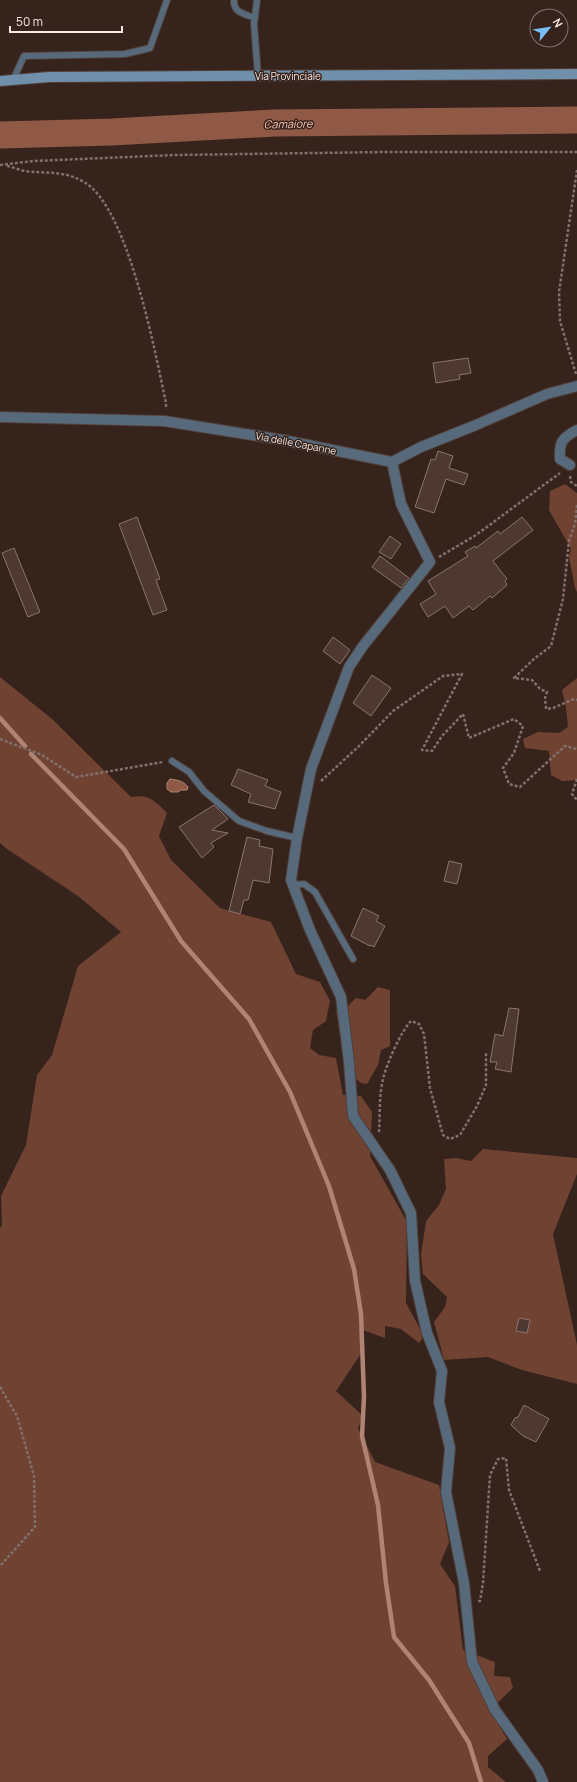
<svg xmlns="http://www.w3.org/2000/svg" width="577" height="1782" font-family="Manrope,sans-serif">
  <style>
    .green { fill: #704232 }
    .water { fill: #905945; stroke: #af8475 }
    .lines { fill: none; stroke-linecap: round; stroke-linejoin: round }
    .stream { stroke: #af8475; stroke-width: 4.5 }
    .river { stroke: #905945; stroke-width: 27 }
    .building { fill: #4e3932; stroke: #8b746b }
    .lane-casing { stroke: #513f38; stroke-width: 8 }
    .street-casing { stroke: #513f38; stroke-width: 12 }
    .secondary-casing { stroke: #513f38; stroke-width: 12 }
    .path { stroke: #81706b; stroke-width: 2.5; stroke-dasharray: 3 2; stroke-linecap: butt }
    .lane { stroke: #566a7b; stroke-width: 6 }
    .street { stroke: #566a7b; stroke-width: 10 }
    .secondary { stroke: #6f8faa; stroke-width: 10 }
    .labels { text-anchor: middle; stroke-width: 3; stroke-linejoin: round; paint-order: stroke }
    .street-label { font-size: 10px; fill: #f6e8e4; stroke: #36231c }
    .water-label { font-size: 11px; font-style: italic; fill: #fbc7b4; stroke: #36231c }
  </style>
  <rect width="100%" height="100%" fill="#36231c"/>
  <!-- green -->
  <g class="green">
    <path d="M 565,484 L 577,493 L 577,592 L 575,588 L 569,557 L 571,549 L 549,510 L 550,491 Z"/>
    <path d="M 0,677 L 52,719 L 131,797 C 149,794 155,801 167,813 L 159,836 L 171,860 L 220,908 L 271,922 L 296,974 L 320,982 L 330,1001 L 326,1021 L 313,1030 L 310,1048 L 319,1055 L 336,1058 L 343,1095 L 361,1096 L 372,1112 L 370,1156 L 407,1222 L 406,1303 L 424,1336 L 419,1343 L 401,1329 L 385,1326 L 385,1338 L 360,1329 L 364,1349 L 336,1391 L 363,1416 L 358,1428 L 375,1462 L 439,1485 L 449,1542 L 440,1564 L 455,1586 L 463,1650 L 495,1662 L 494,1676 L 510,1677 L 513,1688 L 490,1710 L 507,1739 L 488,1756 L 488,1767 L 506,1782 L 0,1782 L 0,1228 L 2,1225 L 1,1196 L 26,1145 L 37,1075 L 52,1055 L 78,966 L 121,932 L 78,896 L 7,849 L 0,843 Z"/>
    <path d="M 577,678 L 577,780 L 562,781 L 551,775 L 549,751 L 525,748 L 523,739 L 538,732 L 559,733 L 568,727 L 566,707 L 562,690 Z"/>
    <path d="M 378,987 L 390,990 L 390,1046 L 381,1050 L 378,1065 L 367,1084 L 361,1083 L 346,1070 L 336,1011 L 348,1006 L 356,998 L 365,1000 Z"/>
    <path d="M 483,1149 L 577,1158 L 577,1174 L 553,1234 L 577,1345 L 577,1384 L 522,1370 L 488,1357 L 444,1360 L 434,1322 L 445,1307 L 447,1297 L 423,1274 L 421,1255 L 426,1221 L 439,1205 L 446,1189 L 444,1159 L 456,1158 L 471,1161 Z"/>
  </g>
  <!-- water -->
  <path class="water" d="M 170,779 C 178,780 183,781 188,787 L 187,790 L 181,790 L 178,792 L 171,792 L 167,789 L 167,783 Z"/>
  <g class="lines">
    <!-- stream -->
    <g class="stream">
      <path d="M 0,718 L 25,746"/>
      <path d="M 31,754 L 124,849 L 181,941 L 249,1019 L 290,1092 L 329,1186 L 354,1269 L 361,1314 L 364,1397 L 362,1436 L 378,1505 L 386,1583 L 394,1637 L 429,1680 L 469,1743 L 481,1782"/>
    </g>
    <!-- river -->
    <path class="river" d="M 0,135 L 112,132 L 274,123 L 577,120"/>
  </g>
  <!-- building -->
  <g class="building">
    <path d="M 468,358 L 471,373 L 459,375 L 460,379 L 436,383 L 433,363 Z"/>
    <path d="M 438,451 L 453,456 L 449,468 L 468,474 L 464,485 L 446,479 L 434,513 L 415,507 L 431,459 L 435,460 Z"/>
    <path d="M 137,517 L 160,579 L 156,580 L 167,610 L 153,615 L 119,524 Z"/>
    <path d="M 522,517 L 533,530 L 493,561 L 507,579 L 505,581 L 507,585 L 492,598 L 490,596 L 473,610 L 469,606 L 453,618 L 445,606 L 428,617 L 420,604 L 436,594 L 428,581 L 468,556 L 465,552 L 475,546 L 476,548 L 498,531 L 500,534 Z"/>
    <path d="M 390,536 L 401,544 L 391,559 L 379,552 Z"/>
    <path d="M 14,548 L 40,612 L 28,617 L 2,553 Z"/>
    <path d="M 380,556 L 409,578 L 401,588 L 372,567 Z"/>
    <path d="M 333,637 L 350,650 L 340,664 L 323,651 Z"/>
    <path d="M 372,675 L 391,688 L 371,716 L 353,703 Z"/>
    <path d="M 238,769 L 268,780 L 265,786 L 281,792 L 275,809 L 248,802 L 251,794 L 231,785 Z"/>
    <path d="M 214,805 L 228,819 L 212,830 L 228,833 L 211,843 L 214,847 L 202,858 L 179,827 Z"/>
    <path d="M 247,837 L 260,840 L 259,846 L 273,849 L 269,883 L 253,880 L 248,900 L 244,900 L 240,914 L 229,911 Z"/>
    <path d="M 449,861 L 462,864 L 457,884 L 444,881 Z"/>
    <path d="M 363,908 L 379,916 L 376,921 L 385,926 L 374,947 L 371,945 L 370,946 L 351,936 Z"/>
    <path d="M 509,1008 L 519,1009 L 511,1072 L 495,1069 L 497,1062 L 490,1062 L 495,1034 L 503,1036 Z"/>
    <path d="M 519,1318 L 530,1320 L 527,1333 L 516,1331 Z"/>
    <path d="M 524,1405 L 549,1419 L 536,1442 L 523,1436 L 511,1425 L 515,1418 L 518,1417 Z"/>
  </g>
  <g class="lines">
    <defs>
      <g id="lane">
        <path d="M 234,0 C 233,13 245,14 255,18"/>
        <path d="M 257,0 L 254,24 L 258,76"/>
        <path d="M 13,80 L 24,56 L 125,54 L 150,48 L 167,0"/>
        <path d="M 172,761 L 189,772 L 204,791 L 239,821 L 267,831 L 297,838"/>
        <path d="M 294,885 L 304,884 L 315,892 L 353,959"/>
      </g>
      <g id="street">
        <path d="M 0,417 L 164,421 L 283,440 L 392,462 L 421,447 L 476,425 L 547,394 L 577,386"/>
        <path d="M 392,462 L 401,504 L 430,562 L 363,646 L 349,667 L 311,769 L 297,838 L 291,880 L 310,930 L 341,997 L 349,1062 L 353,1116 L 390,1170 L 411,1213 L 415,1281 L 427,1333 L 442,1371 L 439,1402 L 450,1448 L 446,1492 L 464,1583 L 472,1662 L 495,1710 L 538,1770 L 543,1782"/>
        <path d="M 570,465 L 560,459 C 559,442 562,438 577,430"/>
      </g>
      <path id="secondary" d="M 0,81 L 49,77 L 577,74"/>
    </defs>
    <!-- lane casing -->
    <use href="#lane" class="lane-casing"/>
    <!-- street casing -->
    <use href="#street" class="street-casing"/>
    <!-- secondary casing -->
    <use href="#secondary" class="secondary-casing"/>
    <!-- path -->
    <g class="path">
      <path d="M 0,165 L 33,161 L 175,155 L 384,152 L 577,152"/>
      <path d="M 7,166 C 13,167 19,170 25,171 C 46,174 64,170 84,182 C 128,207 155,352 166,403 L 166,409"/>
      <path d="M 576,374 L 560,321 L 559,292 L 577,170"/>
      <path d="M 570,476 L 571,482 L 577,486"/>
      <path d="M 577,505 L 575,524 L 569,541 L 563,599 L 551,646 L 535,658 L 514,678 L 532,680 L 540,689 L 547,692 L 545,698 L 546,709 L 553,708 L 574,699 L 577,700"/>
      <path d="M 439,557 L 476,535 L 560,473"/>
      <path d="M 0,739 L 42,755 L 76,777 L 163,762"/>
      <path d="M 577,779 L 572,794 L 577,800"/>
      <path d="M 321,781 L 358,747 L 393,711 L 443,676 L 462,674 L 422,750 L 432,751 L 442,736 L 463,714 L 469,738 L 514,719 L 523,726 L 514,753 L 503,768 L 509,784 L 520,787 L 565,746 L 577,749"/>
      <path d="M 379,1132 C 380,1115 379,1096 383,1079 C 387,1063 400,1033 411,1021 L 419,1024 L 424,1034 L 430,1088 L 443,1135 L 450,1139 L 460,1135 L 477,1106 L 486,1085 L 486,1052"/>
      <path d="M 0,1387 L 17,1416 L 34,1476 L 35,1527 L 0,1566"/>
      <path d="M 478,1601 L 480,1601 L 483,1583 L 490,1475 L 498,1459 L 506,1458 L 509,1490 L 540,1571"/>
    </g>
    <!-- lane -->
    <use href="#lane" class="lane"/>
    <!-- street -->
    <use href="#street" class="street"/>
    <!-- secondary -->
    <use href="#secondary" class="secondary"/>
  </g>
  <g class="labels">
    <!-- street labels -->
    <g class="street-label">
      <text x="288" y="80">Via Provinciale</text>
      <text transform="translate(296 443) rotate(11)" y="4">Via delle Capanne</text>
    </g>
    <!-- water labels -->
    <g class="water-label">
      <text transform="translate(288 124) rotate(-1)" y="4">Camaiore</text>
    </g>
  </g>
  <!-- north arrow -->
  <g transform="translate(549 28) rotate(60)"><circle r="19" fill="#36231c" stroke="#83726c"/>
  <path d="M0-3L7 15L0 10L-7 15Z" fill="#78bff7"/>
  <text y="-6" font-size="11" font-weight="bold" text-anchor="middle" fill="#f6e8e4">N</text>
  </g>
  <!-- scale -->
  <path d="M10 26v6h112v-6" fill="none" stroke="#f6e8e4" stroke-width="2"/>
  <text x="16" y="26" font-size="12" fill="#f6e8e4" stroke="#36231c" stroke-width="3" paint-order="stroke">50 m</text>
</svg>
